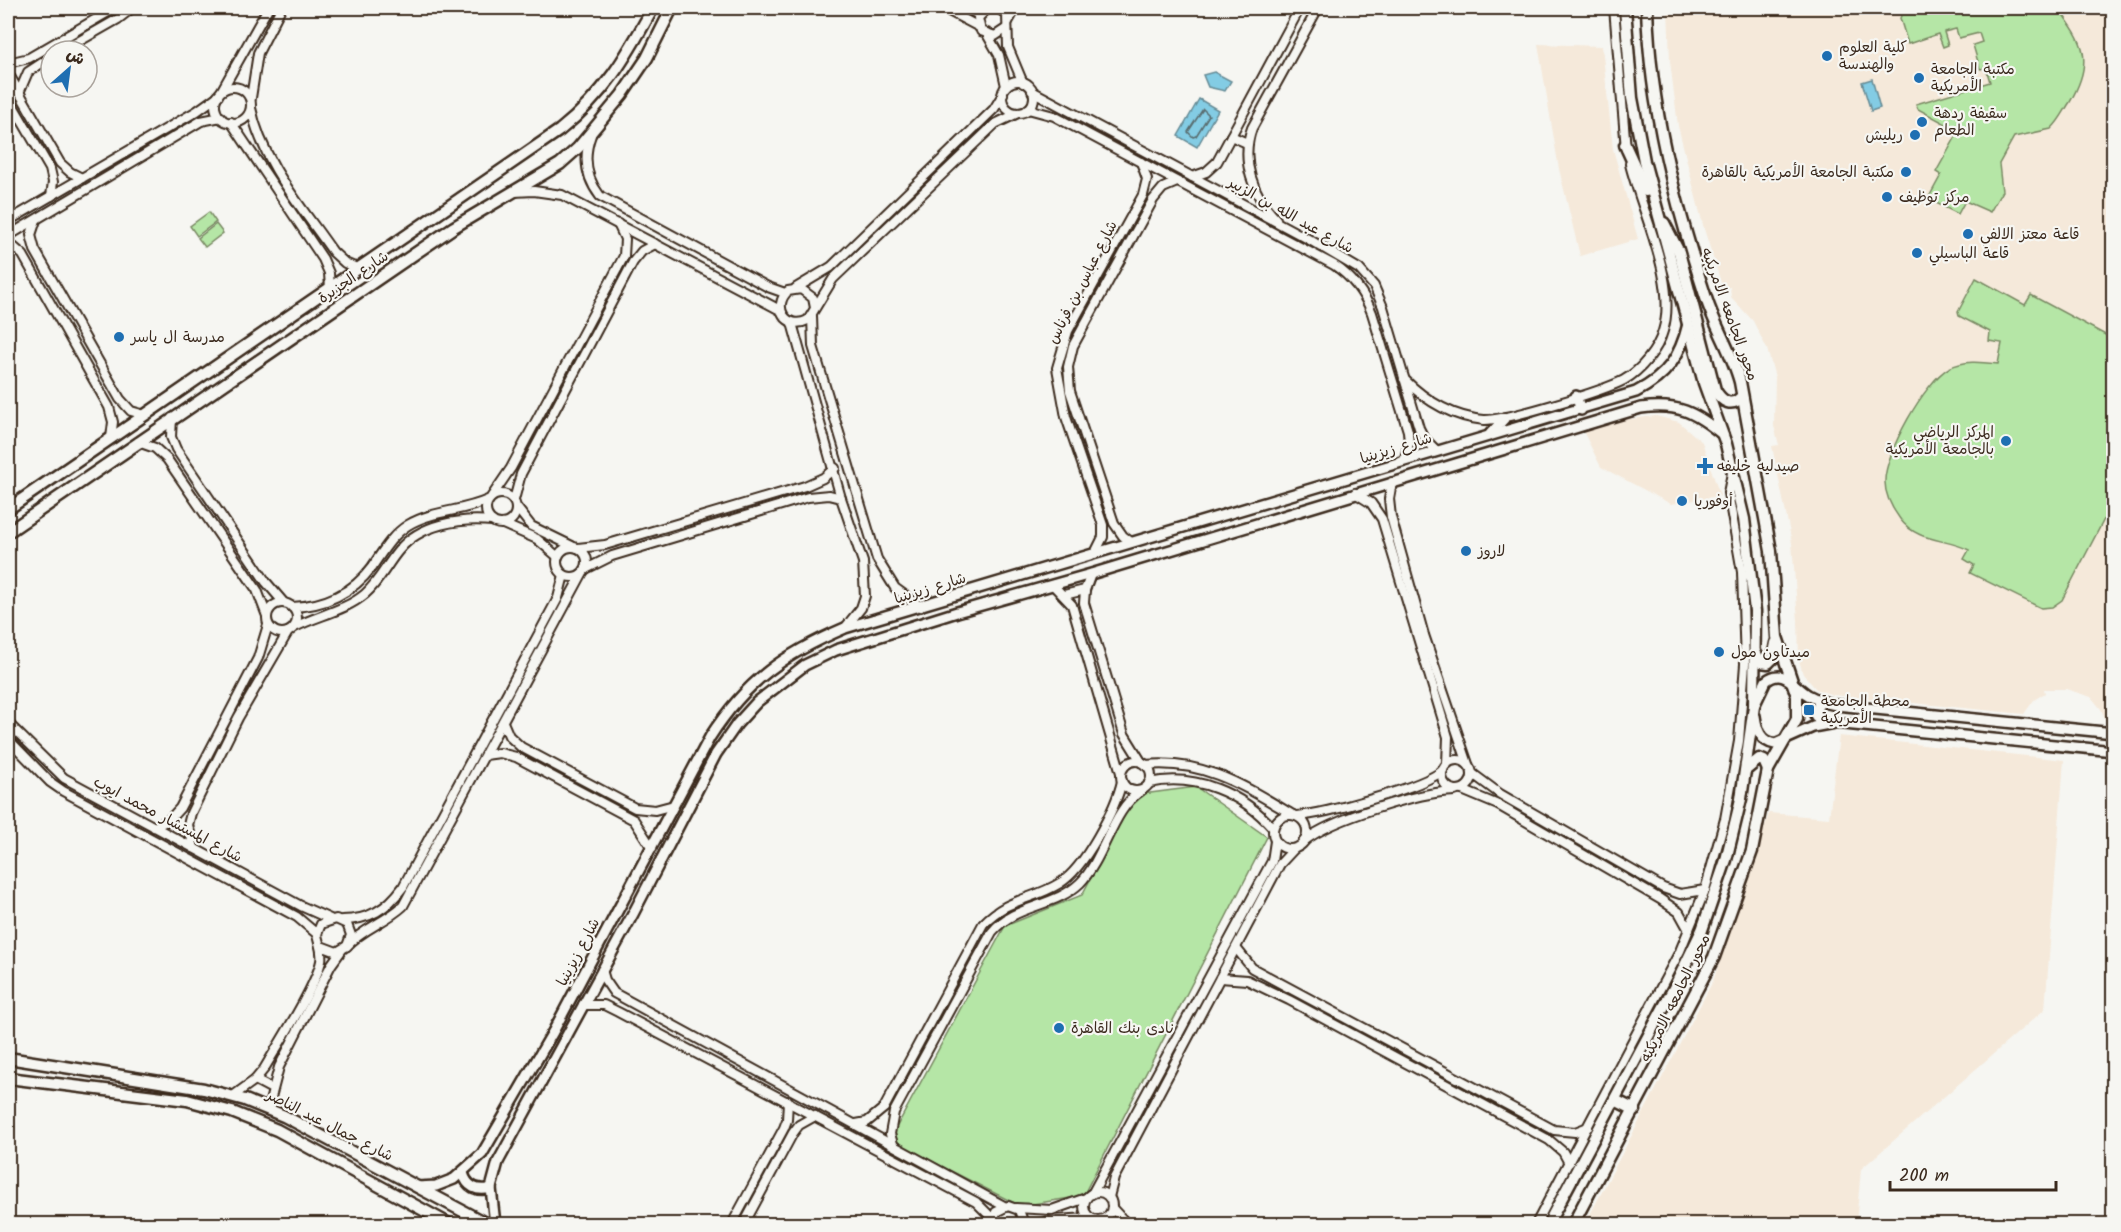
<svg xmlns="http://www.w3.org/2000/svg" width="2121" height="1232" font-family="Kalam,'Playpen Sans Arabic',sans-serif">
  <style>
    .built { fill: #f5e9da }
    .green { fill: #b5e6a6; stroke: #788862; stroke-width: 1.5 }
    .water { fill: #83cce4; stroke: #668b95; stroke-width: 1.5 }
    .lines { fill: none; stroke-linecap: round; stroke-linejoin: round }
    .shore { stroke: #586b6d; stroke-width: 1.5 }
    .tertiary-casing { stroke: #3b2a1e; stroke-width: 12 }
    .secondary-casing { stroke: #3b2a1e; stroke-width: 14 }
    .primary-casing { stroke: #3b2a1e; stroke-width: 15 }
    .tertiary { stroke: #f6f6f2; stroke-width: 8 }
    .secondary { stroke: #f6f6f2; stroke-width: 9 }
    .primary { stroke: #f6f6f2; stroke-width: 10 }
    .poi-dot { fill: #1f6fb2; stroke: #f6f6f2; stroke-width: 2 }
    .labels { text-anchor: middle; stroke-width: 4.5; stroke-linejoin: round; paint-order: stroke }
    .poi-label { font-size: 15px; fill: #3b2a1e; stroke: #f6f6f2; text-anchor: start }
    .street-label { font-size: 15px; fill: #3b2a1e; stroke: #f6f6f2 }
  </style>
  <rect width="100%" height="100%" fill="#f6f6f2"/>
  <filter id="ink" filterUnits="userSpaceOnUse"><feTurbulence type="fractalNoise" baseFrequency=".0167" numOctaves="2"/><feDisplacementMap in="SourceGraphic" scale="12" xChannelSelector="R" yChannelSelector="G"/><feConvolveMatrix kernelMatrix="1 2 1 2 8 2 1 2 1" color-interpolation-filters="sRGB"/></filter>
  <g filter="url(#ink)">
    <!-- built -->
    <g class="built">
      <path d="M 1668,8 L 2113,8 L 2113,723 L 2107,723 L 2101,709 L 2091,697 L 2066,689 L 2044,689 L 2045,693 L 2034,700 L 2024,714 L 1833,695 L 1816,689 L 1803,674 L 1799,660 L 1798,621 L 1792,543 L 1772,446 L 1779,445 L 1774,426 L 1775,377 L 1767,349 L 1753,321 L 1731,297 L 1730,287 L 1723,289 L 1704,229 L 1678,126 L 1670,61 Z"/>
      <path d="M 1538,44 L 1602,46 L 1613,149 L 1638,239 L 1580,256 L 1559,169 Z"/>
      <path d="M 1656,416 L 1679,422 L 1702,442 L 1720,496 L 1671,504 L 1601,467 L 1583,431 L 1621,420 Z"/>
      <path d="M 1839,736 L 2064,760 L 2045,1009 L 1861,1169 L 1856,1224 L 1585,1224 L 1713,981 L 1769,813 L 1829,818 Z"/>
    </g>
    <!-- green -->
    <g class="green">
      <path d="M 1905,8 L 2058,8 C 2085,43 2094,61 2070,102 C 2064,111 2059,122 2051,129 L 2014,137 L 1999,164 L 2002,191 L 1990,212 L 1965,201 L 1958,214 L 1928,199 L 1941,175 L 1936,172 L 1959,131 L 1918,109 L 1916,104 L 1990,82 L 1986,68 L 1980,69 L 1973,45 L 1982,42 L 1979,33 L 1959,38 L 1956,29 L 1944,32 L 1948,45 L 1943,47 L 1938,34 L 1908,44 L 1900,18 Z"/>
      <path d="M 209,212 L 216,222 L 197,236 L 190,226 Z"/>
      <path d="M 216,224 L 223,233 L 205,247 L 198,238 Z"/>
      <path d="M 1976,278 L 2025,305 L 2031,295 L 2113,339 L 2113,502 L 2062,600 L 2052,607 L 2041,608 L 1970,573 L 1974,565 L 1964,559 L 1969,550 C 1946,538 1918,543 1900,519 C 1892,508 1885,495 1885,482 C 1884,454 1925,381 1949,368 C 1965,360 1980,362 1998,364 L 2002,343 L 1989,341 L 1990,332 L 1959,316 L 1958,312 Z"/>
      <path d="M 1196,787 L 1267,837 L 1083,1196 L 1020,1206 L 896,1143 L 895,1130 L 1005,926 L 1082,895 L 1135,795 Z"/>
    </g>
    <!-- water -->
    <g class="water">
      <path d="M 1214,72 L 1231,81 L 1225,91 L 1208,87 L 1203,75 Z"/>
      <path d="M 1872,79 L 1880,108 L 1871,111 L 1862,82 Z"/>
      <path d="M 1199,99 L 1218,110 L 1197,147 L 1178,136 Z"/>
    </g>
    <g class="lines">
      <!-- shore -->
      <path class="shore" d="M 1203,109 L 1209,115 L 1196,136 L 1193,137 L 1188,132 Z"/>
      <defs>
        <g id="tertiary">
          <path d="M 943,8 L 979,27"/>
          <path d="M 965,8 L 979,15"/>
          <path d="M 988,8 L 978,18 L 981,31 L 995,36 L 1007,28"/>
          <path d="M 998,8 L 1007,15 L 1008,47 L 1023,83"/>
          <path d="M 1614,8 L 1626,149"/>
          <path d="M 1008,22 L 1016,8"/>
          <path d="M 988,36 L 999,55 L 1006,86"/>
          <path d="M 62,51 L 118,19 L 132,8"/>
          <path d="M 8,63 L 29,58 L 115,8"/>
          <path d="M 8,73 L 60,163 L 70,172 L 82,178"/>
          <circle cx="1018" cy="97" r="16"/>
          <circle cx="233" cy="105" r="18"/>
          <path d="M 222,90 L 268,8"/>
          <path d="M 1032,91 L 1310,240 L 1359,269 L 1374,286 L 1383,307 L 1419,428 L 1424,438 L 1437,451"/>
          <path d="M 19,93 L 28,72 L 51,57"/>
          <path d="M 8,97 L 50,169 L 53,182 L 51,196"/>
          <path d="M 251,98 L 258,53 L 281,8"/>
          <path d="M 251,108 C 262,162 302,207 333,252 L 345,263 L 359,269"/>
          <path d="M 1028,109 L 1054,116 L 1334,265 C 1352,277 1364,292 1372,313 L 1408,431 L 1409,444 L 1404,461"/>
          <path d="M 231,122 L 323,259 L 329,273 L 330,289"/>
          <path d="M 591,135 C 583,157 586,178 600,196 L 768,287 L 785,293"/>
          <path d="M 1231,136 L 1247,143"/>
          <path d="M 1192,177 L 1206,172 L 1217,162 L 1300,8"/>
          <path d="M 514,192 L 534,191 L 562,195 L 780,310"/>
          <path d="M 1276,219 C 1253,196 1240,160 1252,128 L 1318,8"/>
          <path d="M 36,220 L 31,235 L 35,250 L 120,399 L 131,411 L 145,415"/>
          <path d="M 8,221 L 197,111 L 218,96"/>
          <path d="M 8,236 L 201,121 L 221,117"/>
          <path d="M 8,242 L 23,255 L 109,407 L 113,422 L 111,438"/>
          <path d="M 796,288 L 831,267 L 994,109 L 1003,94"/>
          <path d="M 815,308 L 813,298 L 801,289 L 788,291 C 771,307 787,331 808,320 L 833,279 L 995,124 L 1018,113"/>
          <path d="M 812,316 L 813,346 L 877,559 L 895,588 L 921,607"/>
          <path d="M 792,323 L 841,498 L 863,562 L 865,596 L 861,608 L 845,628"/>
          <path d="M 1404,379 C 1426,401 1452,417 1484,420 C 1505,421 1603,391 1624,380 C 1640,371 1658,350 1663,331 C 1678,283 1642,213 1630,164"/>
          <path d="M 172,418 L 171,437 L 176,449 L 266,582 L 284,603"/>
          <path d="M 138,442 L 155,448 L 167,459 L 257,590 L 267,616"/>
          <path d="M 1392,482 L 1389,499 L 1391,517 L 1424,635 L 1468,764"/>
          <path d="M 1355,493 L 1371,503 L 1382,519 L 1448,737 L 1447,764"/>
          <circle cx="501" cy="509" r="15"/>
          <path d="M 492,496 L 511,468 L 624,256 L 625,239 L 618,224"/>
          <path d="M 514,500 L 521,474 L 633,262 L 642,251 L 655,244"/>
          <path d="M 517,508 L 531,526 L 572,546"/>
          <path d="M 503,524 L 537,539 L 558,557"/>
          <path d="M 1131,542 L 1123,536 L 1114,523 L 1070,391 L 1068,367 L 1073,346 L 1153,200 L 1163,188 L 1177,182"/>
          <circle cx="572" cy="562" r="15"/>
          <path d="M 578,548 L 605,545 L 805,486 L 823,478 L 835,468"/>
          <path d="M 1095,553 L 1103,537 L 1103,525 L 1066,417 L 1057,368 L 1068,331 L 1143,195 L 1147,179 L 1141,162"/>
          <path d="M 586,569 L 612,556 L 808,497 L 829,495 L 841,498"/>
          <path d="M 1091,574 L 1085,590 L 1084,603 L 1124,734 L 1142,763"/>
          <path d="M 1053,585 L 1072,605 L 1121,773"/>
          <path d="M 1064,595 L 1085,590"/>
          <circle cx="282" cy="618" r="15"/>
          <path d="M 292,607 C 324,606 353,593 372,567 C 383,551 392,535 408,525 C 433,510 462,512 488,500"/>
          <path d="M 295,627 C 318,615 345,611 365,594 C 379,582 387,564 399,550 C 420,524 460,518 492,521"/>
          <path d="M 503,722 L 509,736 L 521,747 L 635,808 L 655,810 L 674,805"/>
          <path d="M 8,723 L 64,778 L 301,906 L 330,919"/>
          <path d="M 8,739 L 50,782 L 63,791 L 297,917 L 317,934"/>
          <path d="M 485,755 L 500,753 L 516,757 L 634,820 L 652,848"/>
          <circle cx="1457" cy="775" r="15"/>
          <circle cx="1136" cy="776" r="15"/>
          <path d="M 1145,765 C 1204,759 1244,786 1293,815"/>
          <path d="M 1473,774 L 1500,794 L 1663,888 L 1680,894 L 1705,890"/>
          <path d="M 1149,783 C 1195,773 1242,793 1273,828"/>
          <path d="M 1462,790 L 1498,805 L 1660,899 L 1679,912 L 1689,930"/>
          <circle cx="1290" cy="832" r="17"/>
          <path d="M 1297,816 C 1324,814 1425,787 1443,770"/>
          <path d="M 154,827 L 169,820 L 180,808 L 258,658 L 268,625"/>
          <path d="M 1304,841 C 1332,819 1419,792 1455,791"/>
          <path d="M 194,848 L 188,825 L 191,813 L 238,718 L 288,632"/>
          <path d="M 342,920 C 369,920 387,909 403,887 L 558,598 L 564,575"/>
          <path d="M 347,946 C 362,929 386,922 403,906 L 582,574"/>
          <path d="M 1236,948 L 1252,968 L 1554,1130 L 1575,1132 L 1588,1127"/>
          <path d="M 602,970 L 605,980 L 614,993 L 1004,1206"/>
          <path d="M 1220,978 L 1247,980 L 1289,1000 L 1549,1140 L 1563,1152 L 1569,1163"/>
          <path d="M 583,1005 L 604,1005 L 618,1012 L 976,1202 L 993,1219"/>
          <path d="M 255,1080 L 272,1089"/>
          <path d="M 233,1096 L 255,1080 L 264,1069 C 278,1045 316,986 321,961 C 323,950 318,943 317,934 L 321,924 L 336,919 L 347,924 L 351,935 L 347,946 L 337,952 L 321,946"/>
          <path d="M 268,1109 L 279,1067 L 331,965 L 341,951"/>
          <path d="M 856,1124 L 867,1122 L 884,1108 L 983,924 C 1009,897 1031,901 1060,883 C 1084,869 1116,808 1122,781"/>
          <path d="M 893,1144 L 890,1134 L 894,1112 L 992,932 C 1015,904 1054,908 1080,883 C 1105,858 1112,809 1141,791"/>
          <circle cx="1098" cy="1206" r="14"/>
          <path d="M 1092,1194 L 1272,861 L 1275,841"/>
          <path d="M 1109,1197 L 1114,1178 L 1280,864 L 1294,849"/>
          <path d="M 1016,1208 L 1052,1210 L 1086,1198"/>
          <path d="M 1112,1208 L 1127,1224"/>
          <path d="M 732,1224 L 784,1128 L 787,1120 L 788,1101"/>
          <path d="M 744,1224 L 793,1133 L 799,1125 L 815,1116"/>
          <path d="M 993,1224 L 996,1212 L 1008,1206 L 1019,1210 L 1024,1224"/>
          <path d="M 1037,1224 L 1054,1220 L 1090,1218"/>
          <path d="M 1536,1224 L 1680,951 L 1705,890 L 1725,819 L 1739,741 L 1745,664 L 1742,572 L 1728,493 L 1732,473"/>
        </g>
        <g id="secondary">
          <path d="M 1576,396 L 1581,410"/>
          <path d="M 1490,434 L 1505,418"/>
          <path d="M 1823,702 L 1818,705 L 1815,715 L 1819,721 L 1826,723"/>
          <path d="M 1755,704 L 1766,681 C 1784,667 1793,686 1808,695 C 1817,700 1826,703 1836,705 L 2114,733"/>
          <path d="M 1755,716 C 1757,730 1760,741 1775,744 L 1813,727 L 1834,723 L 2114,751"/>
          <path d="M 463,1173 C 467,1187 477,1192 491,1188"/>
          <path d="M 417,1187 L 436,1186 L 454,1179 L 482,1154 L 553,1032 L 710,737 C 746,681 784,654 845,628 L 1636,392 C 1667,376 1680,357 1688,324"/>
          <path d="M 495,1224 L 491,1188 L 498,1162 L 633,914 L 716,754 L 737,724 L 757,702 L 805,665 L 836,650 L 957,612 L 1091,574 L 1641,408 C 1678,403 1695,412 1723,435"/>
        </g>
        <g id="primary">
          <path d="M 1614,10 L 1615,8"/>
          <path d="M 1625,145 L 1646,191"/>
          <path d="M 1664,223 L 1679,252 L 1715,390 C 1722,402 1732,408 1742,396"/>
          <path d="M 8,509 L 560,130 C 605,94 626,57 653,8"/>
          <path d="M 8,532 L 454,227 L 560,164 L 578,148 L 622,95 L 647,58 L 672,8"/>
          <path d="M 1755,652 L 1761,662 L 1768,663 L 1773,658 L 1776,643"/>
          <path d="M 1747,769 L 1759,759 L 1764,761 L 1768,770"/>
          <path d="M 8,1058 L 204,1089 L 245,1100 L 284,1116 L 487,1224"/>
          <path d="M 8,1078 L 187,1100 L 232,1112 L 277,1130 L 449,1224"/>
          <path d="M 1615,1100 L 1635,1110"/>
          <path d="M 1548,1224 L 1676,984 L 1702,930 L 1726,860 L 1741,799 L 1754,706 L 1755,611 L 1744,519 L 1726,444 L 1704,383 L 1644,161 L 1632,98 L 1625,8"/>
          <path d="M 1573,1224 L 1714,957 L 1752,851 L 1768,770 L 1797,719 L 1797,696 L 1777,637 L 1771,551 L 1740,382 C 1732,352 1715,327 1706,298 C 1675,203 1650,108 1647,8"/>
        </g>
      </defs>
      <!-- tertiary casing -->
      <use href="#tertiary" class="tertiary-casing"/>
      <!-- secondary casing -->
      <use href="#secondary" class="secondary-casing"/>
      <!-- primary casing -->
      <use href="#primary" class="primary-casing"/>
      <!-- tertiary -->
      <use href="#tertiary" class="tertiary"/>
      <!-- secondary -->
      <use href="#secondary" class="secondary"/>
      <!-- primary -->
      <use href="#primary" class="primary"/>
    </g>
  </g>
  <!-- markers -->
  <g class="poi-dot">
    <circle cx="1827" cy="56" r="6"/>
    <circle cx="1919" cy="78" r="6"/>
    <circle cx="1922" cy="122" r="6"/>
    <circle cx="1915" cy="135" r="6"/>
    <circle cx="1906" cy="172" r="6"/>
    <circle cx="1887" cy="197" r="6"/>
    <circle cx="1968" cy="234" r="6"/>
    <circle cx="1917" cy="253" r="6"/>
    <circle cx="119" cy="337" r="6"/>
    <circle cx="2006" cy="441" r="6"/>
    <path d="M1702 457h6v6h6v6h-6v6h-6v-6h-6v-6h6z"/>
    <circle cx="1682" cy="501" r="6"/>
    <circle cx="1466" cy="551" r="6"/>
    <circle cx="1719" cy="652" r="6"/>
    <rect x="1803" y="704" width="12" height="12" rx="3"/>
    <circle cx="1059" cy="1028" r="6"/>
  </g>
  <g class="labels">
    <!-- poi labels -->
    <g class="poi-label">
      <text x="1839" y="52">كلية العلوم<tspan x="1839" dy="17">والهندسة</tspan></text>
      <text x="1931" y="74">مكتبة الجامعة<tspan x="1931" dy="17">الأمريكية</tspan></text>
      <text x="1934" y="118">سقيفة ردهة<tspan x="1934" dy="17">الطعام</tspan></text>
      <text x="1903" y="140" text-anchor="end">ريليش</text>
      <text x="1894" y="177" text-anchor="end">مكتبة الجامعة الأمريكية بالقاهرة</text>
      <text x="1899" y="202">مركز توظيف</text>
      <text x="1980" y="239">قاعة معتز الالفي</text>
      <text x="1929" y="258">قاعة الباسيلي</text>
      <text x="131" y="342">مدرسة ال ياسر</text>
      <text x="1994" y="437" text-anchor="end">المركز الرياضي<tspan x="1994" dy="17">بالجامعة الأمريكية</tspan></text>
      <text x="1717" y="471">صيدليه خليفه</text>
      <text x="1694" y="506">أوفوريا</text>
      <text x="1478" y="556">لاروز</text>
      <text x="1731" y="657">ميدتاون مول</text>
      <text x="1821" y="706">محطة الجامعة<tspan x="1821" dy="17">الأمريكية</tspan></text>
      <text x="1071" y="1033">نادى بنك القاهرة</text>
    </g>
    <!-- street labels -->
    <g class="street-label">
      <text transform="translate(1291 215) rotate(29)" y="5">شارع عبد الله بن الزبير</text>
      <text transform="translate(353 277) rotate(-34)" y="5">شارع الجزيرة</text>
      <text transform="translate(1082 282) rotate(-63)" y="5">شارع عباس بن فرناس</text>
      <text transform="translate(1730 314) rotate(70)" y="5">محور الجامعه الامريكيه</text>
      <text transform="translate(1396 448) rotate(-17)" y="5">شارع زيزينيا</text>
      <text transform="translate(930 588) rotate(-17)" y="5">شارع زيزينيا</text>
      <text transform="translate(168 819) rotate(28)" y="5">شارع المستشار محمد ايوب</text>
      <text transform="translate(578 952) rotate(-62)" y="5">شارع زيزينيا</text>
      <text transform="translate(1675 998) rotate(-64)" y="5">محور الجامعه الامريكيه</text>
      <text transform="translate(330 1125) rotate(27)" y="5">شارع جمال عبد الناصر</text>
    </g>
  </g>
  <!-- margin -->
  <rect width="2121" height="1232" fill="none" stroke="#f6f6f2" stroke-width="30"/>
  <rect x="15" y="15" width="2091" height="1202" fill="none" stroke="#3b2a1e" stroke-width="2" filter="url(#ink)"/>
  <!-- north arrow -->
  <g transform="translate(69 69) rotate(28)"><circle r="28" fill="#f6f6f2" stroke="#aba49d" stroke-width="1.5"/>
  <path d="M0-4.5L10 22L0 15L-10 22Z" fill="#1f6fb2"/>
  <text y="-9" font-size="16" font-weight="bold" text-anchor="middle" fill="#3b2a1e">ش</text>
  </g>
  <!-- scale -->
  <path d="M1890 1181v9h166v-9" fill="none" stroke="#3b2a1e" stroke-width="3"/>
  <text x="1899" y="1181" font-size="18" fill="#3b2a1e" stroke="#f6f6f2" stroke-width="4.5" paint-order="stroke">200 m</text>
</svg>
